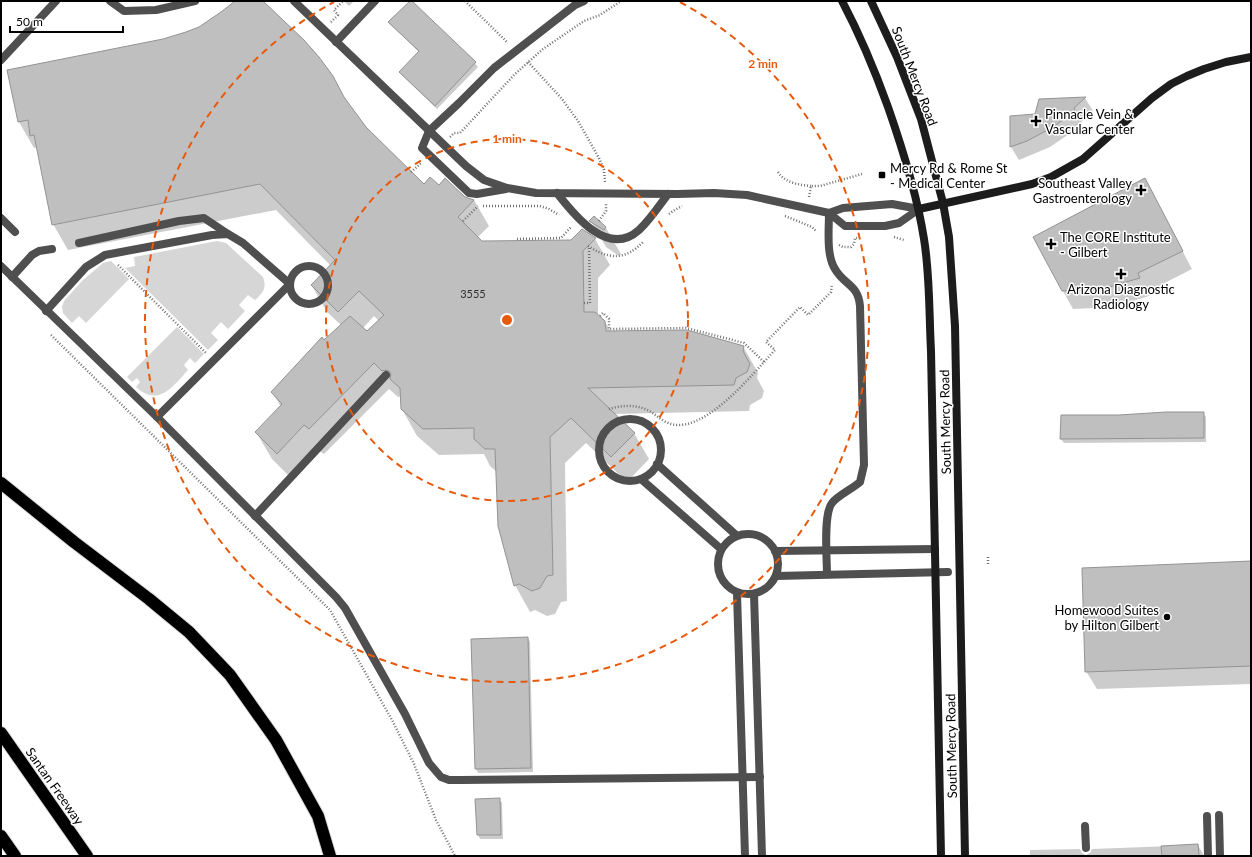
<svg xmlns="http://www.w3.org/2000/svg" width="1252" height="857" font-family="Lato,sans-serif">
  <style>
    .green { fill: #d6d6d6 }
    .shadow { fill: #0003; fill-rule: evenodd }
    .building { fill: #bfbfbf; stroke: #939393 }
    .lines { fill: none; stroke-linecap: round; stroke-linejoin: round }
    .highway-casing { stroke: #dbdbdb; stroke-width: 14 }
    .path { stroke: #717171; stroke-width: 2.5; stroke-dasharray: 1 2; stroke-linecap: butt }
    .lane { stroke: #4f4f4f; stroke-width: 8 }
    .secondary { stroke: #1c1c1c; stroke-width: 8 }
    .highway { stroke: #000; stroke-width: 12 }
    .ring { fill: none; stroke: #e8590c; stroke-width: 2; stroke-dasharray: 7 5 }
    .poi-dot { fill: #000; stroke: #fff; stroke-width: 1.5 }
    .labels { text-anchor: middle; stroke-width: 3; stroke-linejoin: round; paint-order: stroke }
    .number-label { font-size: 11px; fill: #303030 }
    .street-label { font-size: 13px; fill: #000; stroke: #fff }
    .poi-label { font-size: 13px; fill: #000; stroke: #fff; text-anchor: start }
    .centre { fill: #e8590c; stroke: #fff; stroke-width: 2 }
    .ring-label { font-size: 12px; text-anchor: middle; font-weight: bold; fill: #e8590c; stroke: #fff; stroke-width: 3; stroke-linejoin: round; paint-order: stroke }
  </style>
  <rect width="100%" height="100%" fill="#fff"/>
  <!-- green -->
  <g class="green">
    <path d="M 217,241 L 226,243 L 263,277 C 267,288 263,293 255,300 L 248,295 L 239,305 L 245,311 L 228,329 L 221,322 L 211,333 L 218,340 L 208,350 L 125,268 L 135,266 L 134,257 Z"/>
    <path d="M 111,261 L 129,279 L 86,323 L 79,316 L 72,323 L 63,313 L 62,307 L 64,301 L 82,281 L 103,263 Z"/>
    <path d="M 177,327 L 204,354 L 195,363 L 190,358 L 184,365 L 188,370 C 172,388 158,407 136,387 L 140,382 L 137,378 L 132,382 L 127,377 Z"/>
  </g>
  <!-- shadow -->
  <g class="shadow">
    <path d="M 237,1 L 262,1 L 346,102 L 365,128 L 424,186 L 439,186 L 465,198 L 474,200 L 489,226 L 477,238 L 482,242 L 571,241 L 595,239 L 610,265 L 598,278 L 598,316 L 605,322 L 611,332 L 743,346 L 758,373 L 757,378 L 764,391 L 762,398 L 750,405 L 749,411 L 613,414 L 634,433 L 649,459 L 627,482 L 586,443 L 565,463 L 567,601 L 561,602 L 555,614 L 547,616 L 535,610 L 530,612 L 515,585 L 497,472 L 490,466 L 484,454 L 439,455 L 417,436 L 402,409 L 401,396 L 398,397 L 389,389 L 324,454 L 319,451 L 292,479 L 272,459 L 256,432 L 281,407 L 272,392 L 342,326 L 327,312 L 312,286 L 331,266 L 276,210 L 68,250 L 53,224 L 37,147 L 34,148 L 19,122 L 8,71 L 163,40 L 199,28 ZM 374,316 L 379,321 L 367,332 L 363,328 Z"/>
    <path d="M 344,1 L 354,1 L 349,6 Z"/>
    <path d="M 411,1 L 475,63 L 478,67 L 437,109 L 403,76 L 400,72 L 419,52 L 392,26 L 389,22 Z"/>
    <path d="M 1085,98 L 1093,111 L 1081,122 L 1082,124 L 1075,130 L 1050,147 L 1019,160 L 1011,147 L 1011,117 L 1036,115 L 1040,100 Z"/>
    <path d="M 1145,180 L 1192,269 L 1147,292 L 1149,296 L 1113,307 L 1073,309 L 1063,291 Z"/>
    <path d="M 594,217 L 606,228 L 621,254 L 619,256 L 606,247 L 591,221 Z"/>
    <path d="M 1203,413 L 1206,417 L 1206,442 L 1064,443 L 1061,439 L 1062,416 L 1119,416 Z"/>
    <path d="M 1251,562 L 1251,684 L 1097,689 L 1086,671 Z"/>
    <path d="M 528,638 L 530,642 L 533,772 L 478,773 L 476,769 Z"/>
    <path d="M 499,799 L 502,803 L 503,839 L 480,839 L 478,835 L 476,800 Z"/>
    <path d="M 1198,845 L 1204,856 L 1030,856 L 1030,850 L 1080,849 L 1082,853 L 1086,855 L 1090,853 L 1092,849 Z"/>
  </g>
  <!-- building -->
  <g class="building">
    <path d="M 235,1 L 263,1 L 304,40 L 319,57 L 333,76 L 344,97 L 366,127 L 424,184 L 430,177 L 439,185 L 445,178 L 465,197 L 474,200 L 458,217 L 482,241 L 571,240 L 582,229 L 596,238 L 583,251 L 584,312 L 595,312 L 605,321 L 606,331 L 687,330 L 744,346 L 743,351 L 750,364 L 747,372 L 736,378 L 734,385 L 588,388 L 635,433 L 611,457 L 571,418 L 550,437 L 553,575 L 547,576 L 540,588 L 532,591 L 519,584 L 514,586 L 498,526 L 495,449 L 485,449 L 474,439 L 474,428 L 423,429 L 401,409 L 400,388 L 390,379 L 391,374 L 389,371 L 385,370 L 382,371 L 374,363 L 309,429 L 304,425 L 277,454 L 255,432 L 282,404 L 271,392 L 322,337 L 324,340 L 350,316 L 367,331 L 384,315 L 359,291 L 338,312 L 311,285 L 335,260 L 260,184 L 52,225 L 34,135 L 30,136 L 28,120 L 18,122 L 7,70 L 163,39 L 186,32 L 199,27 L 221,12 Z"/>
    <path d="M 410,1 L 412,1 L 476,62 L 435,106 L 399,72 L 419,51 L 388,22 Z"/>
    <path d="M 1086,97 L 1074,108 L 1075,110 L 1055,126 L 1027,141 L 1010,147 L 1010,116 L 1035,114 L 1039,99 Z"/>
    <path d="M 1145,178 L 1183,251 L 1138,273 L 1140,278 L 1102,289 L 1062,291 L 1033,237 Z"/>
    <path d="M 594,216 L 606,227 L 604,230 L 589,221 Z"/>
    <path d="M 1166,412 L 1204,412 L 1204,438 L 1060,439 L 1061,415 L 1119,415 Z"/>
    <path d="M 1251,561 L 1251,666 L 1085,672 L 1082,568 Z"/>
    <path d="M 528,637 L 531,768 L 475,769 L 471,639 Z"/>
    <path d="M 500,798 L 501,835 L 477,835 L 475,799 Z"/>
    <path d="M 1198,844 L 1199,856 L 1162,856 L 1161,846 Z"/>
  </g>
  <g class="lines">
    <defs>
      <g id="highway">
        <path d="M 1,483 L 74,542 L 149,599 L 189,632 L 230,675 L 276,740 L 318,816 L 330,856"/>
        <path d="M 1,733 L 87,856"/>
        <path d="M 1,836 L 15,856"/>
      </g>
    </defs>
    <!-- highway casing -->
    <use href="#highway" class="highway-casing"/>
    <!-- path -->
    <g class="path">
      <path d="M 465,1 L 508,43"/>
      <path d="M 331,22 L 338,15 L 334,10 L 343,1"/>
      <path d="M 528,62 L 562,99 L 578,121 L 599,158 L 604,170 L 605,182"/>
      <path d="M 450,137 L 454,133 L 460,133 L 514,75 L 543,49 L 584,21 L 600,15 L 621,1"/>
      <path d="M 411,172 L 421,163"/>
      <path d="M 778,172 C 785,183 800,185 811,186"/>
      <path d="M 809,197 L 811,186 L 820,186 L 862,174"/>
      <path d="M 483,206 L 540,206 L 549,209 L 559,215"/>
      <path d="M 669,214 L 673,211 L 682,206"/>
      <path d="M 785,216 L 812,227 L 816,231"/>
      <path d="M 463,221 L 478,206"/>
      <path d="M 599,221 L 606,211 L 606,203"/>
      <path d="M 894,237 L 904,240"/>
      <path d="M 517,239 L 561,238 L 571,227"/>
      <path d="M 839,245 L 843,247 L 851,247 L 854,244 L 855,238 L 857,238"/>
      <path d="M 588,246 C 608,259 625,261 643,242"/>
      <path d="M 118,265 L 206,353"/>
      <path d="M 584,303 L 590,303 L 589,247"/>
      <path d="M 600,316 L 603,313 L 609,319 L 609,329 L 686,328 L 744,343 L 764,362"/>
      <path d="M 51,335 L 330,610 L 392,720 L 414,764 L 436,820 L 455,856"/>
      <path d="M 609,409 C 622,405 638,404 651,412 C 656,415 660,419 666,422 C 701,440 754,372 775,350 L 766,342 L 800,307 L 808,315 L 831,292 L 832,284"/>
      <path d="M 988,557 L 988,564"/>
    </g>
    <!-- lane -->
    <g class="lane">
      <path d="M 110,1 L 124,11 L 156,10 L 195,1"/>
      <path d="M 294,1 L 466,166 L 484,180 L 507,188 L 536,193 L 677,194 L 714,193 L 747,195 L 829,213 L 845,226 L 885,226 L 899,223 L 919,209"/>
      <path d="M 336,42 L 375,1"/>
      <path d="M 1,60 L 56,1"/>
      <path d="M 506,189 L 477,194 L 469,193 L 422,148 L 429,131 L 459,103 L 494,68 L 575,5 L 584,1"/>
      <path d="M 557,193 C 574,215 608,258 639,230 C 650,220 659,206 668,194"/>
      <path d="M 829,213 L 843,208 L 892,204 L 919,209"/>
      <path d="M 1,218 L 15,232"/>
      <path d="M 79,243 L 179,221 L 204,218 L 228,234"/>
      <circle cx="309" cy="285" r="19"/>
      <path d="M 1,266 L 157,417 L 336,597 L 345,608 L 405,714 L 429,763 L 441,777 L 449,780 L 461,780 L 760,777"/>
      <path d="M 12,277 L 32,255 L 39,251 L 52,249"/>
      <path d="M 46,311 L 86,267 L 105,255 L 212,235 L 228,234 L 243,243 L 290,284 L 157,417"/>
      <circle cx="630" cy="450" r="31"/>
      <path d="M 657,464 L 736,535"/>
      <path d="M 641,479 L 721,549"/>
      <path d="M 255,516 L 386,375"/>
      <circle cx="748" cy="564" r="30"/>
      <path d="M 775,551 L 935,549"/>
      <path d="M 827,574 C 827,559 823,514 832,503 C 837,496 852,489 860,482 L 864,465 L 860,306 C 858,284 844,285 835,269 C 826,255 829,229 829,213"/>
      <path d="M 776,576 L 948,572"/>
      <path d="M 737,593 L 745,856"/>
      <path d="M 754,594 L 762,856"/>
      <path d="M 1219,815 L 1220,856"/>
      <path d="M 1207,816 L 1208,856"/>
      <path d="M 1085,826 L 1086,848"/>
    </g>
    <!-- secondary -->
    <g class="secondary">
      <path d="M 842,1 C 860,35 875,71 888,107 C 903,150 917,194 924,239 C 930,275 929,314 931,351 L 941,856"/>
      <path d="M 871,1 L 897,57 L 921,119 L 943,203 L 949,237 L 955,326 L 965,856"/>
      <path d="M 919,209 L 1032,184 L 1051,177 L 1083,159 L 1152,98 L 1171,84 L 1187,76 L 1204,69 L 1226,62 L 1251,57"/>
    </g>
    <!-- highway -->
    <use href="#highway" class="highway"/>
  </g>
  <!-- distance rings -->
  <g class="ring">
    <circle cx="507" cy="320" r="181"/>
    <path d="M680 2A362 362 0 1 1 334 2"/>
  </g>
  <!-- markers -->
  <g class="poi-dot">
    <path d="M1034 115h4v4h4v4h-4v4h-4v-4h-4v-4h4z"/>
    <rect x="878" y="171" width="8" height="8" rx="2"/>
    <path d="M1139 184h4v4h4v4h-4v4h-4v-4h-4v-4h4z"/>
    <path d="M1049 238h4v4h4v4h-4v4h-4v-4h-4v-4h4z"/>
    <path d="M1119 268h4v4h4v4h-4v4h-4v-4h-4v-4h4z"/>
    <circle cx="1167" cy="617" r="4"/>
  </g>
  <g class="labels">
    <!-- number labels -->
    <g class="number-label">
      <text x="473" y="298">3555</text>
    </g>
    <!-- street labels -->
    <g class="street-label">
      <text transform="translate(915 76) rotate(69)" y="5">South Mercy Road</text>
      <text transform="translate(945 422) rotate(-91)" y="5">South Mercy Road</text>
      <text transform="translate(951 746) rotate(-91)" y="5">South Mercy Road</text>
      <text transform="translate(55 786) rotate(55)" y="5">Santan Freeway</text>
    </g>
    <!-- poi labels -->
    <g class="poi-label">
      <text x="1045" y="119">Pinnacle Vein &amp;<tspan x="1045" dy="15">Vascular Center</tspan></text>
      <text x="890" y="173">Mercy Rd &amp; Rome St<tspan x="890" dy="15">- Medical Center</tspan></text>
      <text x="1132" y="188" text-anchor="end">Southeast Valley<tspan x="1132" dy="15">Gastroenterology</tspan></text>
      <text x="1060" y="242">The CORE Institute<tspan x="1060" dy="15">- Gilbert</tspan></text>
      <text x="1121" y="294" text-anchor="middle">Arizona Diagnostic<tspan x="1121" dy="15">Radiology</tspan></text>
      <text x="1159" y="615" text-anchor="end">Homewood Suites<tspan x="1159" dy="15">by Hilton Gilbert</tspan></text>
    </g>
  </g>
  <circle cx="507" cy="320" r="6" class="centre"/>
  <g class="ring-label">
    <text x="763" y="68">2 min</text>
    <text x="507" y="143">1 min</text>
  </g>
  <!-- border -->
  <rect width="1252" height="857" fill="none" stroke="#000000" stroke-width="4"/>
  <!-- scale -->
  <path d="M10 26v6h113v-6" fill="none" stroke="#000000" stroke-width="2"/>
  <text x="16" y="26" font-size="12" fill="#000000" stroke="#ffffff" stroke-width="3" paint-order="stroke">50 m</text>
</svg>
